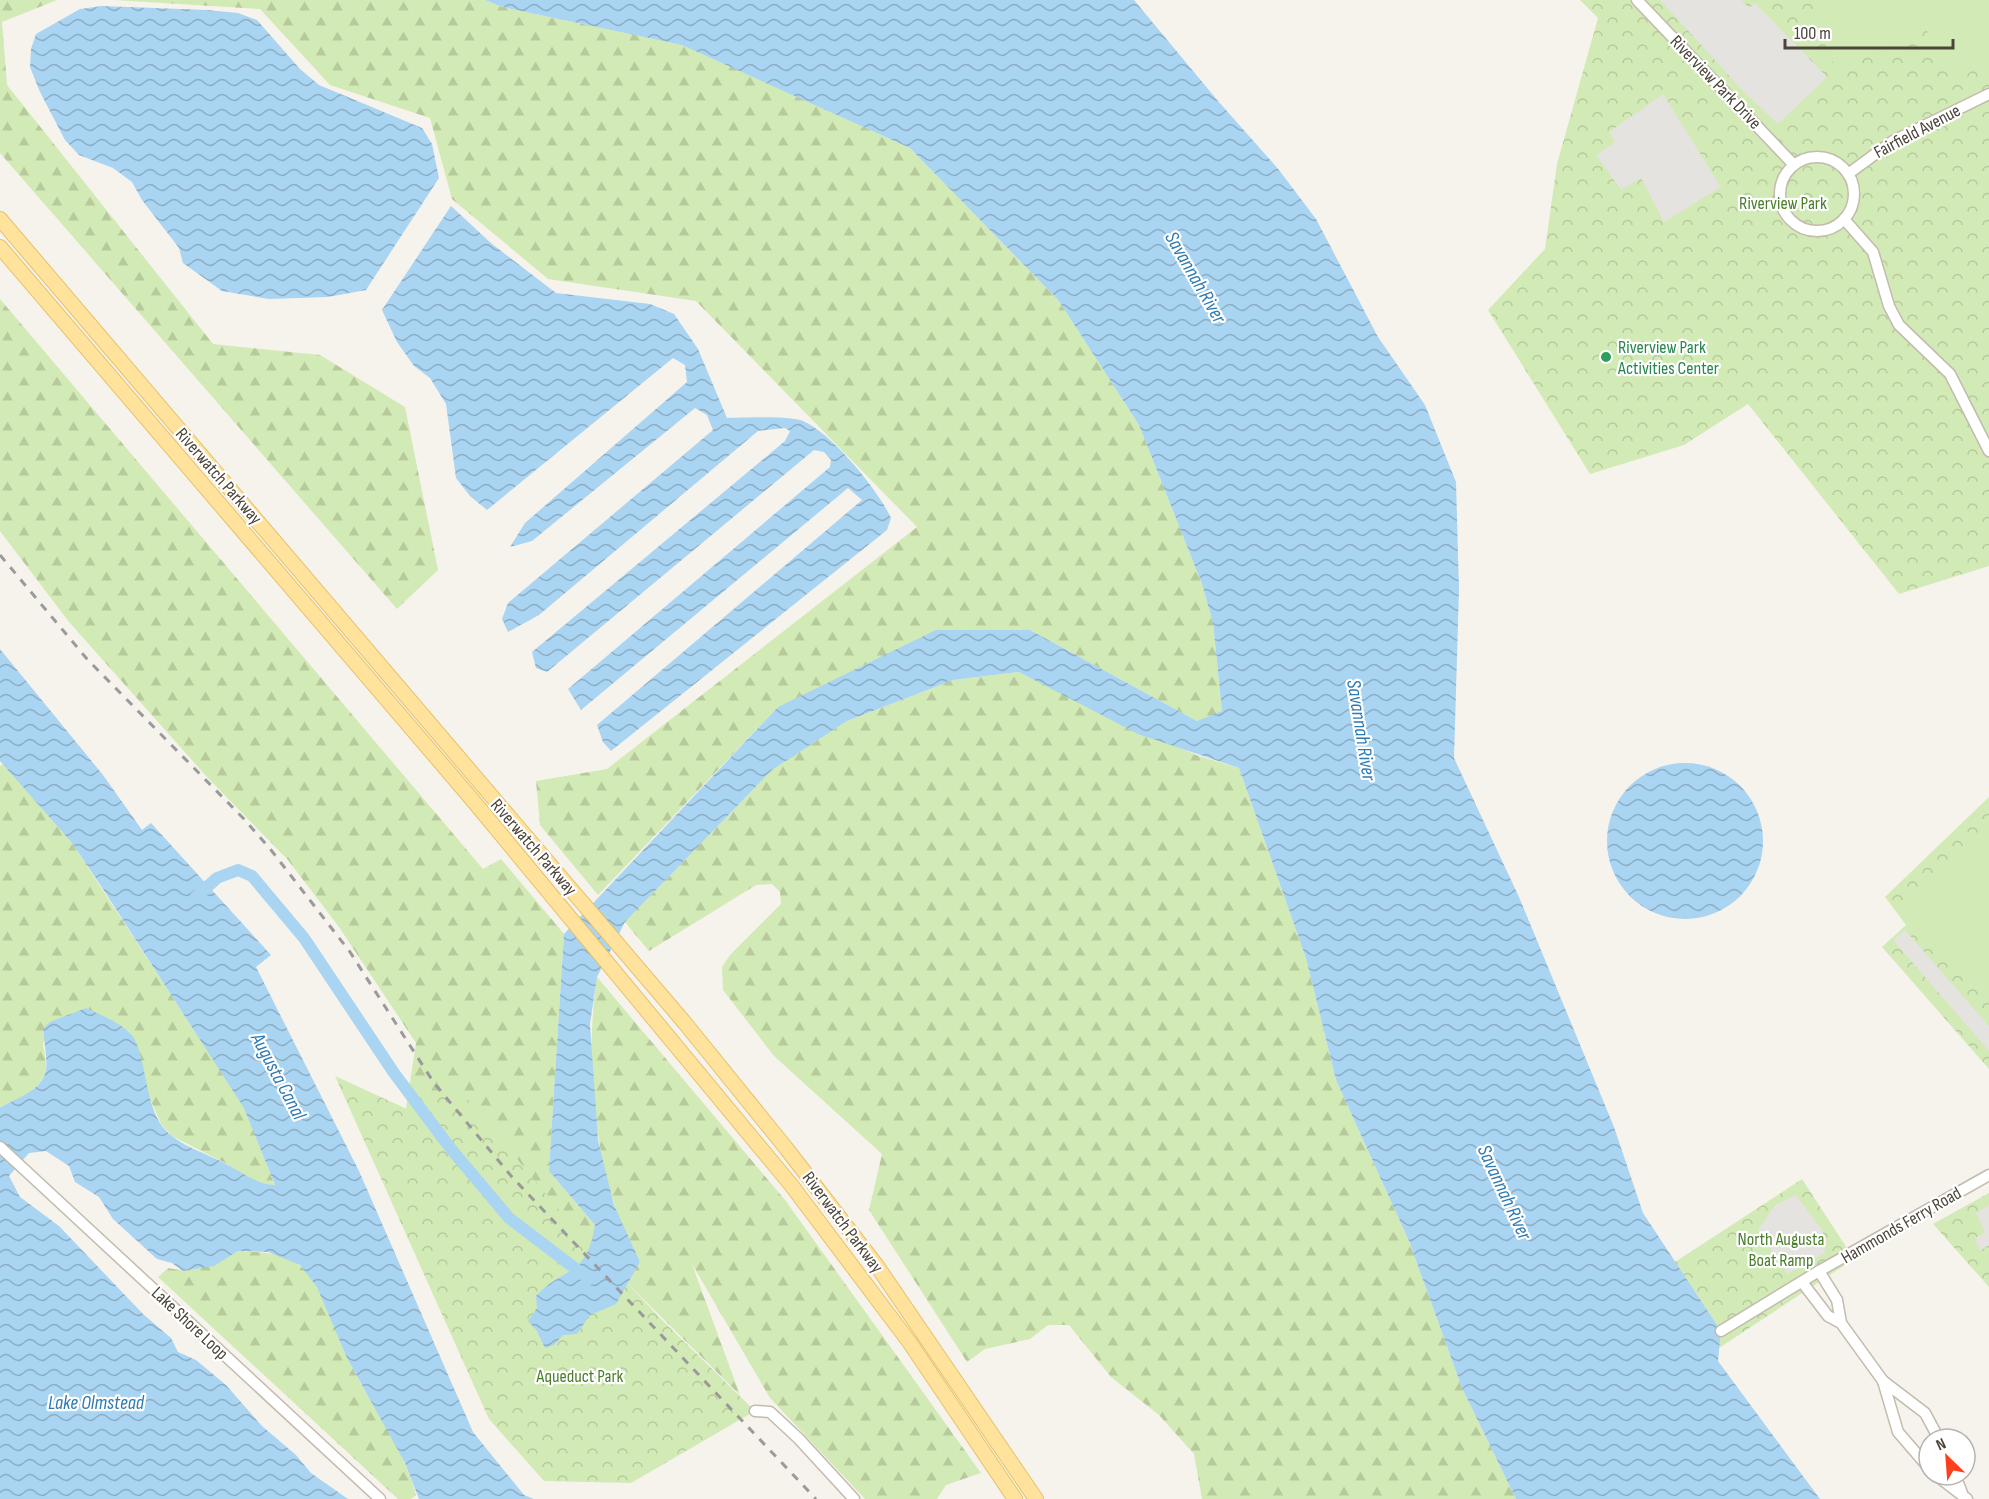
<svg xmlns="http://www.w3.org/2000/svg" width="1989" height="1499" font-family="'Sofia Sans Condensed',sans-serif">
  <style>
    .forest { fill: url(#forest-firs) }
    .park { fill: url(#park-crowns) }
    .pitch { fill: #d2eab5 }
    .parking { fill: #e5e3e0 }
    .water { fill: url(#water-waves) }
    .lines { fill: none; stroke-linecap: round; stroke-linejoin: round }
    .canal { stroke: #a9d4f2; stroke-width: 12 }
    .minor-casing { stroke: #c2bbae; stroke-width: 13 }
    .major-casing { stroke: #e6c16a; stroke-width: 16 }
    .minor { stroke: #fff; stroke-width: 10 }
    .major { stroke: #ffe39c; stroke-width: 14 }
    .rail { stroke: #9a9a9a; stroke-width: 3; stroke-dasharray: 8 8; stroke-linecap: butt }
    .leisure-dot { fill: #2e9e5b; stroke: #fff; stroke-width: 2 }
    .labels { text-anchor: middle; stroke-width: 4.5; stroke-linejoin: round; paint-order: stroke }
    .street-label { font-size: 18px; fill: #4b4439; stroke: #fff }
    .park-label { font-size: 18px; fill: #4a7f2a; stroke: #fff }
    .leisure-label { font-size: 18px; fill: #27864d; stroke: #fff; text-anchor: start }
    .water-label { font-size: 20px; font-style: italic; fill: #2e7ab2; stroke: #fff }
  </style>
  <defs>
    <pattern id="forest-firs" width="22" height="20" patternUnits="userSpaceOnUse" patternTransform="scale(1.5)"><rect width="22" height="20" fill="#d2eab5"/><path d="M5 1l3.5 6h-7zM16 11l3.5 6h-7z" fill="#b6ca9c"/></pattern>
    <pattern id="park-crowns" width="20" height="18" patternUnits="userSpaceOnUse" patternTransform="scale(1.5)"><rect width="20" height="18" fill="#d2eab5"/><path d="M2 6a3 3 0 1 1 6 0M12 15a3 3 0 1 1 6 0" fill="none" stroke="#b6ca9c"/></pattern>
    <pattern id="water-waves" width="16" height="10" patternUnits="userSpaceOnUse" patternTransform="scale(1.5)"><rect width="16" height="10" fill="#a9d4f2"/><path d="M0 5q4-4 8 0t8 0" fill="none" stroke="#8caec5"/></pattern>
  </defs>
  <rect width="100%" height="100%" fill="#f6f3ec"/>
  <!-- forest -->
  <g class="forest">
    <path d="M 0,0 L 57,0 L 2,22 L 7,85 L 213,344 L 320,355 L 405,407 L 438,570 L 397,609 L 0,153 Z"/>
    <path d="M 114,0 L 485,0 L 502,7 L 683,45 L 910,148 L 1059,301 L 1139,425 L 1202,584 L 1213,623 L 1222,712 L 1197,721 L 1030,630 L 778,707 L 598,895 L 540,825 L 536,781 L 607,769 L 917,527 L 696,301 L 548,279 L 452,199 L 430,118 L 330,85 L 260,9 Z"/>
    <path d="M 0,299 L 483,869 L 501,859 L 564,934 L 549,1171 L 595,1225 L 592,1246 L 403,1128 L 416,1043 L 339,927 L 288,860 L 207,777 L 69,622 L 0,531 Z"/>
    <path d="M 1019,672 L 1196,755 L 1239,768 L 1306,958 L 1336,1080 L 1409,1241 L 1462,1388 L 1516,1499 L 1202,1499 L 1194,1454 L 1159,1415 L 1111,1377 L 1069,1325 L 1048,1325 L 1030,1339 L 985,1349 L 967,1362 L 869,1210 L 882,1154 L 774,1056 L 723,990 L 722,967 L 730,955 L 781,904 L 780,892 L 772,884 L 756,885 L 649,951 L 625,922 L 772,770 L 847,721 L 953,680 Z"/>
    <path d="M 3,764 L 72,843 L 175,1001 L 245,1108 L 275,1186 L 253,1181 L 227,1164 L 172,1136 L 161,1124 L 147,1092 L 134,1039 L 86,1008 L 69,1016 L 43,1043 C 44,1051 46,1060 46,1068 C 45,1088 15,1101 0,1109 L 0,766 Z"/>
    <path d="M 597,977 L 785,1200 L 981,1473 L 946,1485 L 937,1499 L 865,1499 L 770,1398 L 692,1264 L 740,1395 L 627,1283 L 640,1262 C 632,1243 620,1223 614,1203 C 591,1130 586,1052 597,977 Z"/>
    <path d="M 238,1251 C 258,1252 281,1252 299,1265 C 323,1281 334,1331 347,1357 C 369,1404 403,1445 416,1495 L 411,1499 L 398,1499 L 158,1277 L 168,1268 C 195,1274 215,1265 238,1251 Z"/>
  </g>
  <!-- park -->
  <g class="park">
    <path d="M 1580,0 L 1989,0 L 1989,566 L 1899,594 L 1748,404 L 1684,445 L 1590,474 L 1488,310 L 1545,249 L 1557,164 L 1598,18 Z"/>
    <path d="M 1989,797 L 1989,1069 L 1882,947 L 1906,925 L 1885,897 Z"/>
    <path d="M 335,1076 L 409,1110 L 437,1097 L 461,1091 L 560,1211 L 658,1316 L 755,1411 L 631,1483 L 544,1481 L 489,1419 Z"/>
    <path d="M 1802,1179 L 1854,1259 L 1719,1348 L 1721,1331 L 1675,1262 Z"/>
    <path d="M 1989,1193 L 1989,1287 L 1933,1224 Z"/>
  </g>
  <!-- pitch -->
  <g class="pitch">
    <path d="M 1838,0 L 1989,0 L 1989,63 L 1952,81 L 1926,29 L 1837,71 L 1811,12 Z"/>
    <path d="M 1989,824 L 1989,1004 L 1898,908 Z"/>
  </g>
  <!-- parking -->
  <g class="parking">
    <path d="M 1660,0 L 1741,0 L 1749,8 L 1755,3 L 1827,77 L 1778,124 L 1746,94 Z"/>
    <path d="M 1663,94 L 1721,187 L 1664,222 L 1641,178 L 1621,190 L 1596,155 L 1615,142 L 1609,132 Z"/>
    <path d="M 1905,930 L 1989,1026 L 1989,1051 L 1893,940 Z"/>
    <path d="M 1796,1195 L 1823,1231 L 1825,1253 L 1787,1274 L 1758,1230 L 1775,1205 Z"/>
    <path d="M 1989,1205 L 1989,1245 L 1980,1251 L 1975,1238 L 1985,1232 L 1976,1213 Z"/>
  </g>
  <!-- water -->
  <g class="water">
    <path d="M 485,0 L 1134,0 L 1218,101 L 1279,170 L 1316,219 L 1378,337 L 1425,405 L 1456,482 L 1459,589 L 1454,758 L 1519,897 L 1614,1127 L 1643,1213 L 1721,1331 L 1718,1361 L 1820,1499 L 1516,1499 L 1462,1388 L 1409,1241 L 1336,1080 L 1306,958 L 1239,768 L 1138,734 L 1019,672 L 953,680 L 847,721 L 772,770 L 625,922 L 597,977 L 590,1024 L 598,1140 L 614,1205 L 640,1262 L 616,1304 L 590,1315 L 577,1334 L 563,1335 L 554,1345 L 545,1348 L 537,1331 L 528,1321 L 537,1308 L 536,1296 C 565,1265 586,1279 595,1225 L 549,1171 L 564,934 L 778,707 L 936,630 L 1030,630 L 1197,721 L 1222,711 L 1213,623 L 1202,584 L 1139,425 L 1059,301 L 910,148 L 682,45 L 502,7 Z"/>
    <path d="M 102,6 L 207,10 L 238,13 L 257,20 L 300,69 L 319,85 L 422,128 L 432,144 L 439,178 L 366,290 L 328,297 L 269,299 L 222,291 L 183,263 L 179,248 L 142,200 L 132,182 L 113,168 L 79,155 L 65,140 L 40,92 L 30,67 L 31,49 L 36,34 L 80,9 Z"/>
    <path d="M 451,206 L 492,244 L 556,293 L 650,304 L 674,314 L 698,349 L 727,418 C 744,418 792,415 805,422 C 833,435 878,490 891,518 L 887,530 L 611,751 L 603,742 L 597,725 L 862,500 L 848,488 L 581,710 L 568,689 L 830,467 L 831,460 L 824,452 L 814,450 L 547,672 L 536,668 L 532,652 L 785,441 L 790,431 L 785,428 L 758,431 L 539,615 L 508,632 L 502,619 L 508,603 L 713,430 L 707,415 L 695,408 L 532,541 L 510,547 L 525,523 L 687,382 L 685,365 L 673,358 L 487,510 L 470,496 L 456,478 L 446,404 L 430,378 L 414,366 L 397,342 L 382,310 Z"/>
    <path d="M 0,649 L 103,775 L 142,830 L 151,823 L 271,955 L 256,967 L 359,1171 L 473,1432 L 524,1495 L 534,1499 L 419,1499 L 405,1463 L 347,1358 L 317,1287 L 300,1265 L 268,1252 L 238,1251 L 214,1266 L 183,1271 L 172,1263 L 157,1259 L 113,1219 L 99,1197 L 75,1182 L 69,1166 L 46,1151 L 29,1153 L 9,1176 L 20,1197 L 59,1226 L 143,1314 L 171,1338 L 178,1352 L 196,1360 L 226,1385 L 262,1426 L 296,1455 L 311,1473 L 348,1499 L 0,1499 L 0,1108 C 15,1098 42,1092 46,1070 C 48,1058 43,1041 44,1028 L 50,1022 L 86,1008 C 101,1015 127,1025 135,1040 C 147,1067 145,1098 160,1123 C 174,1145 205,1152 226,1164 C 244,1173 255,1184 275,1185 L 244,1108 L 101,886 L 72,843 L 0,761 Z"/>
    <circle cx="1685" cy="841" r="78"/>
  </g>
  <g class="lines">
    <!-- canal -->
    <path class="canal" d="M 196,897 L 217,878 L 238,870 L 252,876 L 304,938 L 394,1073 L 451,1149 L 509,1218 L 589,1279"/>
    <defs>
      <g id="minor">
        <path d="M 1637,0 L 1794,165"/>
        <circle cx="1817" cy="194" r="37"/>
        <path d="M 1848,174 L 1893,141 L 1989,94"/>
        <path d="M 1844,219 L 1873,252 L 1889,306 L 1899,325 L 1950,374 L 1989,451"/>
        <path d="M 0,1147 L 380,1499"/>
        <path d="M 1819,1271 L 1837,1300 L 1841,1323"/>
        <path d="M 1802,1282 L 1828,1316 L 1841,1323 L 1883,1381 L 1925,1413 L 1939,1439"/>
        <path d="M 1721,1331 L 1819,1271 L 1989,1175"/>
        <path d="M 1883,1381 L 1898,1432 L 1929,1468"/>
        <path d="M 755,1411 L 770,1412 L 799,1439 L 854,1499"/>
        <path d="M 1936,1475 L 1967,1499"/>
        <path d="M 1955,1475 L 1962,1493"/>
      </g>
      <g id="major">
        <path d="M 0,219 L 684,1022 L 786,1148 L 877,1266 L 1036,1499"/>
        <path d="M 0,247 L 470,797 L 792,1186 L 910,1343 L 1015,1499"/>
      </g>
    </defs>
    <!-- minor casing -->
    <use href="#minor" class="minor-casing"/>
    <!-- major casing -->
    <use href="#major" class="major-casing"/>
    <!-- minor -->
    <use href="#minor" class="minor"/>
    <!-- major -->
    <use href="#major" class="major"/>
    <!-- rail -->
    <path class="rail" d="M 0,555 L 87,659 L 244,819 L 271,850 L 350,952 L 434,1083 L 512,1177 L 816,1499"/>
  </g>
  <!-- markers -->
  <circle class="leisure-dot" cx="1606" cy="357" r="6"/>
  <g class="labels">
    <!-- street labels -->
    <g class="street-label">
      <text transform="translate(1716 82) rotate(46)" y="6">Riverview Park Drive</text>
      <text transform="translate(1917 131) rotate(-28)" y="6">Fairfield Avenue</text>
      <text transform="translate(219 476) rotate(49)" y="6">Riverwatch Parkway</text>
      <text transform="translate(534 847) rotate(49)" y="6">Riverwatch Parkway</text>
      <text transform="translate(843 1222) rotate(53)" y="6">Riverwatch Parkway</text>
      <text transform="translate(1901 1225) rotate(-30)" y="6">Hammonds Ferry Road</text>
      <text transform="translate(190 1323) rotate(43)" y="6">Lake Shore Loop</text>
    </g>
    <!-- park labels -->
    <g class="park-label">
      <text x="1783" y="209">Riverview Park</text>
      <text x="1781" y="1245">North Augusta<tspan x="1781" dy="21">Boat Ramp</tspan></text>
      <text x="580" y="1382">Aqueduct Park</text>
    </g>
    <!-- leisure labels -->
    <g class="leisure-label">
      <text x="1618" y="353">Riverview Park<tspan x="1618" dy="21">Activities Center</tspan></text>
    </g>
    <!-- water labels -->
    <g class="water-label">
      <text transform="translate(1196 277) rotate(60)" y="7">Savannah River</text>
      <text transform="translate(1362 730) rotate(81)" y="7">Savannah River</text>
      <text transform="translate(279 1076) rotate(62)" y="7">Augusta Canal</text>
      <text transform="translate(1505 1192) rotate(65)" y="7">Savannah River</text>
      <text x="96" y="1409">Lake Olmstead</text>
    </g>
  </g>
  <!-- north arrow -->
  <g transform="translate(1947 1457) rotate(335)"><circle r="28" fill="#ffffff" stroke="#b7b4b0" stroke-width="1.5"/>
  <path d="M0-4.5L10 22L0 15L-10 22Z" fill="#fc3f1d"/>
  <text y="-9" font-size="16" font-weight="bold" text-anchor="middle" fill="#4b4439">N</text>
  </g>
  <!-- scale -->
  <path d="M1785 39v9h168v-9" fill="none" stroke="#4b4439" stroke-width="3"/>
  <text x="1794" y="39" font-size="18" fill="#4b4439" stroke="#ffffff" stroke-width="4.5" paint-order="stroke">100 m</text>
</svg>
